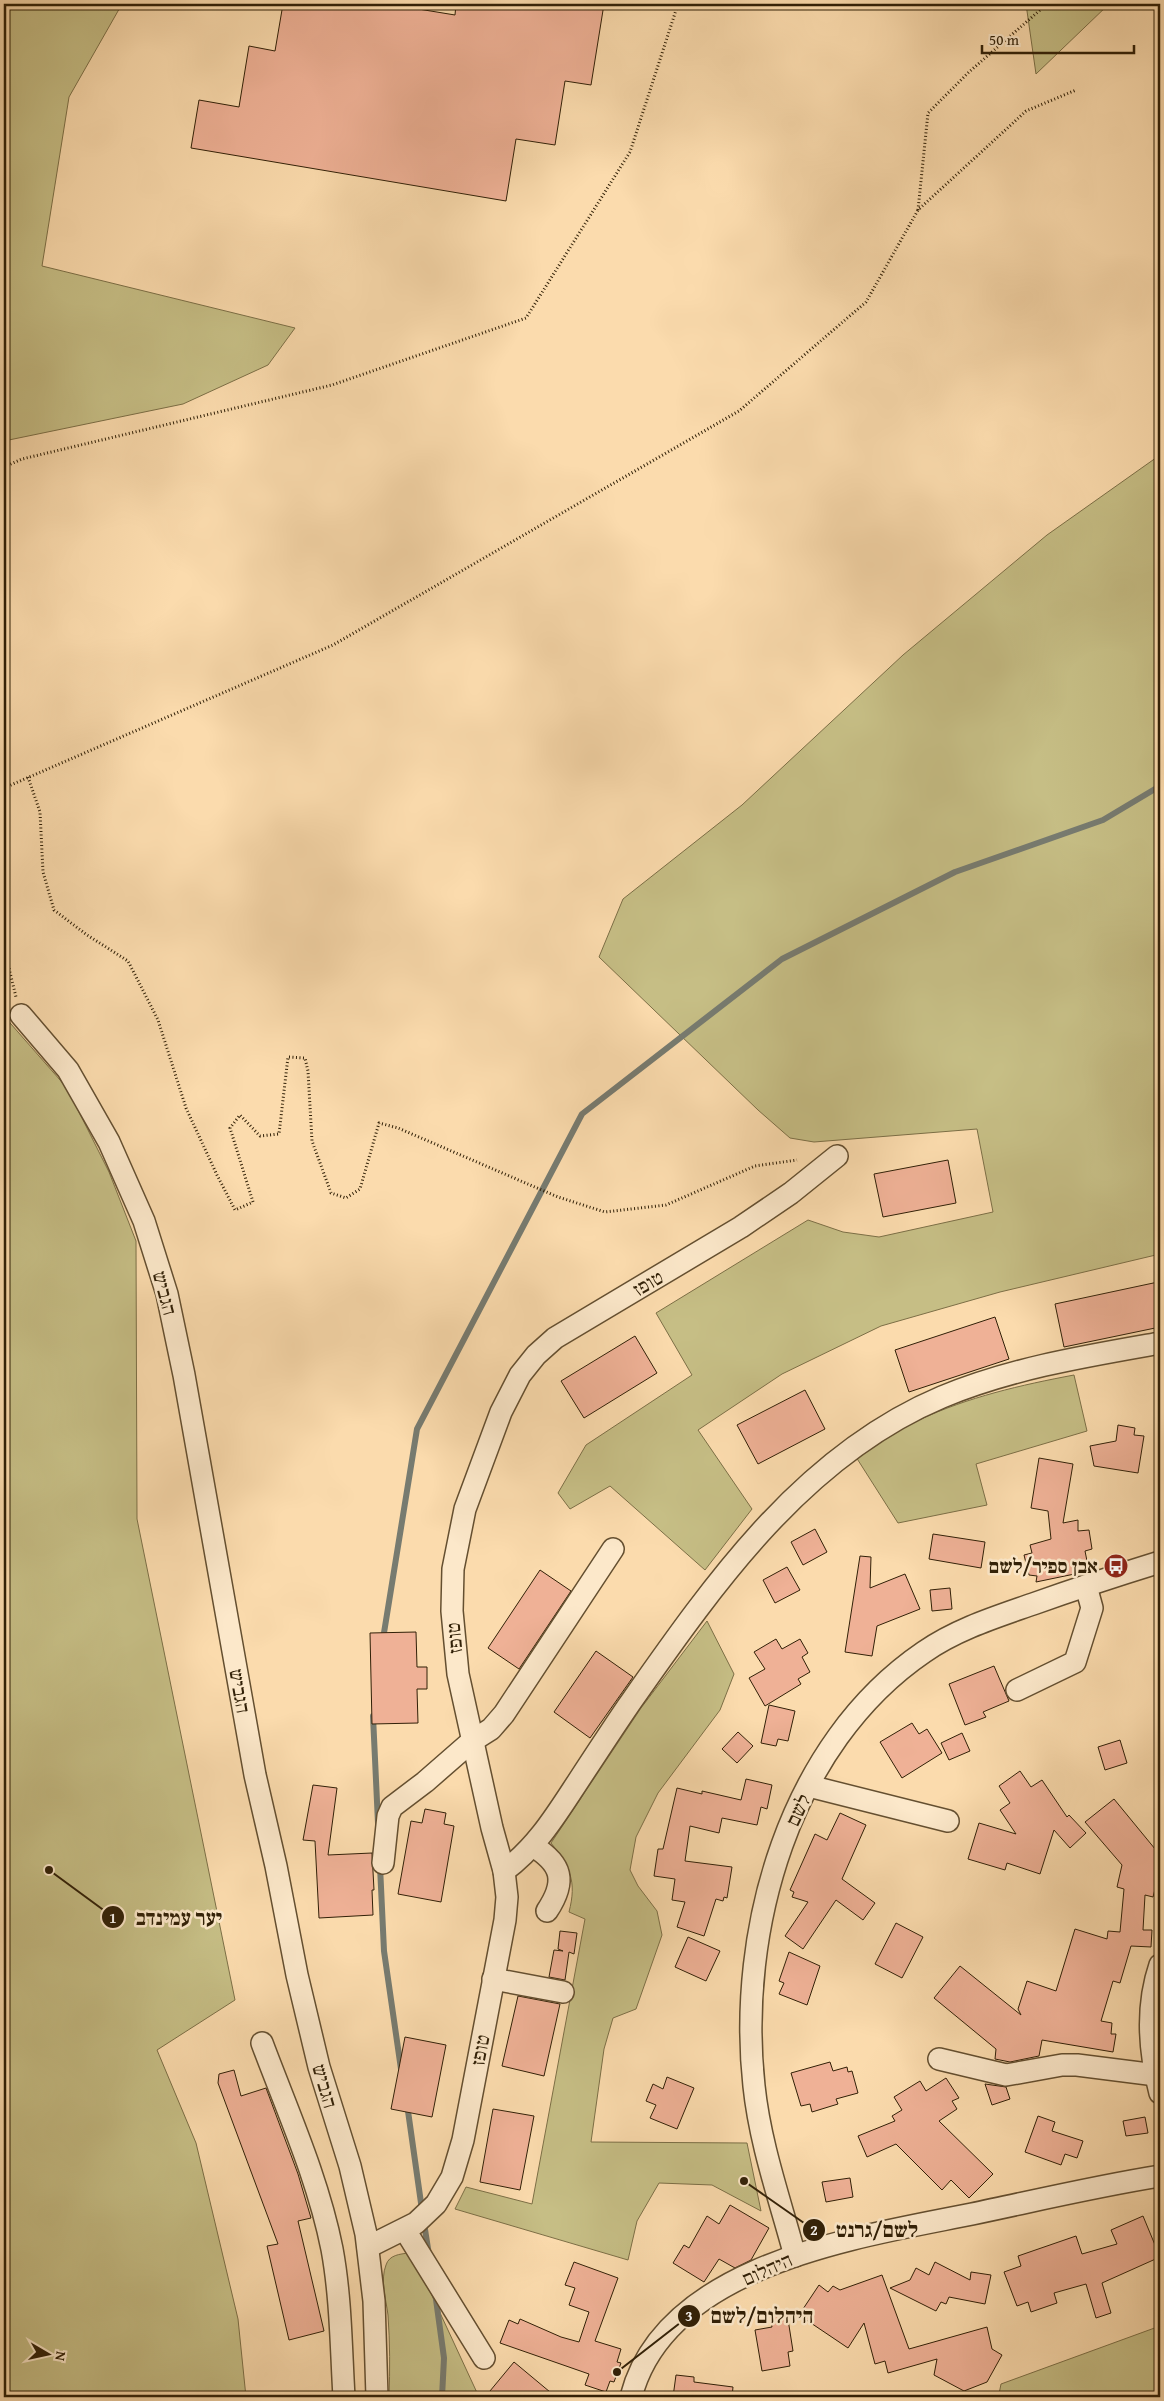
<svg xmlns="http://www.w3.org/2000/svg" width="1164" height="2401" font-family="'Gentium Book Plus','Frank Ruhl Libre',serif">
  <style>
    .green { fill: #c6be85; stroke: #7c6f46 }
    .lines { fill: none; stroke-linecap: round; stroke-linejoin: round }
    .stream { stroke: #777b70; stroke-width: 6 }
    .building { fill: #efb196; stroke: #312007 }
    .minor-casing { stroke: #644f30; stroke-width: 24 }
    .path { stroke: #312007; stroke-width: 3; stroke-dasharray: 1 2.5; stroke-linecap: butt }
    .minor { stroke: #fce8ca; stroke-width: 21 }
    .labels { text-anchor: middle; stroke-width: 5; stroke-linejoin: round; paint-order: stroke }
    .street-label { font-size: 20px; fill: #312007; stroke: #fce8ca }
    .poi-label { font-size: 20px; font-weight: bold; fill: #312007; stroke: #fce8ca; text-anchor: end }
    .leader { fill: none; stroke: #312007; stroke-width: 2 }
    .callout-dot { fill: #312007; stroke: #fce8ca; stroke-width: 2 }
    .mark-label { font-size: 15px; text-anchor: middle; font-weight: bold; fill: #fff }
    .callout-label { font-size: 21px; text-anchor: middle; font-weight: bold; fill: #312007; stroke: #fce8ca; stroke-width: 5; stroke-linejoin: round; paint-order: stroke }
  </style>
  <rect width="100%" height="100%" fill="#fbdbad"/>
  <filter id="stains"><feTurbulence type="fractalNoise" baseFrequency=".004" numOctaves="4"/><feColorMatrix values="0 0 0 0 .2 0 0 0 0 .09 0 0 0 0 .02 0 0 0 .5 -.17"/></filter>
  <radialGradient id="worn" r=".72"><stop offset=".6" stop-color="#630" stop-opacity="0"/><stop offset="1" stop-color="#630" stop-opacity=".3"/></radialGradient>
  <!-- green -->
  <g class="green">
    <path d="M 4,4 L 122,4 L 69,97 L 42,266 L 295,328 L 268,365 L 183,404 L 4,441 Z"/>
    <path d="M 1026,4 L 1109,4 L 1036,74 Z"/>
    <path d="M 1160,455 L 1160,1254 L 1000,1292 L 881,1326 L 782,1374 L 698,1430 L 752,1509 L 705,1570 L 610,1486 L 570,1509 L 558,1493 L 586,1445 L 692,1375 L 656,1313 L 808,1220 L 843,1232 L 879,1237 L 993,1212 L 977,1129 L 814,1142 L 790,1138 L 758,1110 L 599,957 L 623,899 L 742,805 L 903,655 L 1047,535 Z"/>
    <path d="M 4,1016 L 67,1088 L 109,1172 L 136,1241 L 137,1519 L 235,2000 L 157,2050 L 196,2143 L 238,2319 L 246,2397 L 4,2397 Z"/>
    <path d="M 1074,1375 L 1087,1431 L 976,1464 L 987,1505 L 898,1523 L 856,1457 C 877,1444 897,1430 919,1420 C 968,1397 1021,1385 1074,1375 Z"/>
    <path d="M 707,1621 L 734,1674 L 720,1710 L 658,1793 L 636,1837 L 630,1870 L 638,1886 L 657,1911 L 662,1935 L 636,2009 L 613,2018 L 604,2049 L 591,2142 L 747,2143 L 761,2211 L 712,2185 L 659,2183 L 637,2221 L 628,2260 L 455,2209 L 466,2187 L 532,2204 L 585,1919 L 569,1912 C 577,1881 570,1867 551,1843 L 641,1708 Z"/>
    <path d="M 409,2253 L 416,2261 L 479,2397 L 389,2397 C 390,2370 390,2343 388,2315 C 386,2299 380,2280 386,2265 C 389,2255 400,2254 409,2253 Z"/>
    <path d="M 1160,2326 L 1160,2397 L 1000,2397 L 999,2394 L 1001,2384 Z"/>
  </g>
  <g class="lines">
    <!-- stream -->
    <g class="stream">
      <path d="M 383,1639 L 417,1429 L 582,1114 L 782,959 L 955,872 L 1103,820 L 1160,786"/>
      <path d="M 373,1716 L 378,1823"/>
      <path d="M 380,1866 L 384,1951 L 401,2069"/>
      <path d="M 407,2104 L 422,2210"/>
      <path d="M 424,2223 L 429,2255"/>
      <path d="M 435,2292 L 444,2358 L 442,2397"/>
    </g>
  </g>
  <!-- building -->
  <g class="building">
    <path d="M 283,4 L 388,4 L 455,15 L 456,4 L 604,4 L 591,85 L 565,81 L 555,145 L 516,139 L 506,201 L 191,148 L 199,100 L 239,107 L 249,46 L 275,51 Z"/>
    <path d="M 948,1160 L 956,1203 L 883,1217 L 874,1174 Z"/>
    <path d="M 1158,1282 L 1160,1295 L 1160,1327 L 1064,1347 L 1055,1304 Z"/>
    <path d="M 995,1317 L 1009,1359 L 909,1392 L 895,1350 Z"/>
    <path d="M 635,1336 L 657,1373 L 584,1418 L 561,1381 Z"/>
    <path d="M 805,1390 L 825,1429 L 758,1464 L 737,1425 Z"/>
    <path d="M 1118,1425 L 1135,1428 L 1134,1435 L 1144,1436 L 1138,1473 L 1094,1466 L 1090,1446 L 1116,1441 Z"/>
    <path d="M 1039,1458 L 1073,1464 L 1063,1523 L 1078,1520 L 1078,1531 L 1089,1530 L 1092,1549 L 1085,1551 L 1089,1571 L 1036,1582 L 1037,1576 L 1029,1575 L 1024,1555 L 1032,1553 L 1030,1545 L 1051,1539 L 1048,1511 L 1031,1508 Z"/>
    <path d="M 815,1529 L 827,1552 L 803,1565 L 791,1542 Z"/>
    <path d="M 933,1534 L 985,1542 L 981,1568 L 929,1559 Z"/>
    <path d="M 860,1556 L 871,1557 L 870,1588 L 905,1574 L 920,1609 L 877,1626 L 872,1656 L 845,1652 Z"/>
    <path d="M 787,1567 L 800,1590 L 775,1603 L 763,1580 Z"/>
    <path d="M 540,1570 L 571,1591 L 519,1669 L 488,1648 Z"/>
    <path d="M 950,1588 L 952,1609 L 932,1611 L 930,1590 Z"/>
    <path d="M 416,1632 L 417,1667 L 427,1667 L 427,1689 L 417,1689 L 418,1723 L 372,1724 L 370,1633 Z"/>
    <path d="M 776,1639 L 782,1649 L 800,1639 L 808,1653 L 802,1657 L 810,1672 L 798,1679 L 801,1684 L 765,1706 L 749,1678 L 765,1669 L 754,1652 Z"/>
    <path d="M 596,1651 L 633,1677 L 590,1738 L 554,1712 Z"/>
    <path d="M 994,1666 L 1009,1701 L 983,1712 L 986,1717 L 965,1725 L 949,1684 Z"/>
    <path d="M 769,1705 L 795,1711 L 788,1741 L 778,1739 L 776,1746 L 761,1743 Z"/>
    <path d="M 912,1723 L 919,1734 L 927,1729 L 942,1753 L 902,1778 L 880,1742 Z"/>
    <path d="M 738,1732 L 753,1746 L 737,1763 L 722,1749 Z"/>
    <path d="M 962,1733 L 970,1751 L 949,1760 L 941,1743 Z"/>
    <path d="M 1120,1740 L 1127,1763 L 1105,1770 L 1098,1747 Z"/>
    <path d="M 1020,1771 L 1031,1787 L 1042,1780 L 1067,1817 L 1069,1815 L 1086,1833 L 1070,1848 L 1054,1830 L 1040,1874 L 1007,1863 L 1005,1870 L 968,1859 L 979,1823 L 1016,1834 L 1000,1810 L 1010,1803 L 999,1786 Z"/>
    <path d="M 746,1779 L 772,1785 L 767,1809 L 761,1807 L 757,1825 L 722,1818 L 719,1833 L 690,1826 L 685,1861 L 732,1867 L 727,1898 L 724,1897 L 723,1901 L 716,1899 L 704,1936 L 677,1927 L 685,1902 L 672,1900 L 675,1879 L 654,1876 L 658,1849 L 663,1849 L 677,1788 L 702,1794 L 702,1791 L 741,1800 Z"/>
    <path d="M 313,1785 L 337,1788 L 328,1855 L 372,1853 L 374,1890 L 372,1890 L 373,1915 L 319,1918 L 315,1841 L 303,1840 Z"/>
    <path d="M 1114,1799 L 1160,1855 L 1160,1870 L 1153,1897 L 1145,1895 L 1143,1930 L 1152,1930 L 1151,1947 L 1131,1946 L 1120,1983 L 1113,1981 L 1101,2021 L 1112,2023 L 1111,2034 L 1116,2034 L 1113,2052 L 1042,2040 L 1039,2056 L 1010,2062 L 995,2059 L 996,2049 L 934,1998 L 960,1966 L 1021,2015 L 1018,2009 L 1027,1981 L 1056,1991 L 1075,1929 L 1107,1939 L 1108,1931 L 1120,1932 L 1124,1889 L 1117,1887 L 1122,1865 L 1085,1822 Z"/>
    <path d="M 425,1809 L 446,1813 L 444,1824 L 454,1826 L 441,1902 L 398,1894 L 411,1821 L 422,1823 Z"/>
    <path d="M 840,1813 L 866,1825 L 842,1879 L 875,1903 L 863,1920 L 836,1900 L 803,1949 L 785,1936 L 808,1902 L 792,1897 L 794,1892 L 790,1890 L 815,1834 L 827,1840 Z"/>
    <path d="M 896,1923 L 923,1937 L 902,1978 L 875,1964 Z"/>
    <path d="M 560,1931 L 577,1933 L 574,1954 L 569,1952 L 565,1980 L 549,1977 L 554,1950 L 563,1951 L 558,1949 Z"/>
    <path d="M 688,1937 L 720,1951 L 706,1981 L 675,1967 Z"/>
    <path d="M 789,1952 L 820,1966 L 807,2005 L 779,1994 L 784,1983 L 779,1981 Z"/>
    <path d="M 518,1996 L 560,2004 L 544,2076 L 502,2066 Z"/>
    <path d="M 405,2037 L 446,2045 L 432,2117 L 391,2109 Z"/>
    <path d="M 830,2062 L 833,2071 L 847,2067 L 848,2072 L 852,2071 L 858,2093 L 836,2099 L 838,2104 L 812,2112 L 810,2104 L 801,2106 L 791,2073 Z"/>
    <path d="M 234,2070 L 241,2096 L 266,2088 L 298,2174 L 311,2218 L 298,2221 L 324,2331 L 289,2340 L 267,2246 L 278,2244 L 218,2083 L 219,2074 Z"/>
    <path d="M 667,2077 L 694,2088 L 677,2129 L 650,2118 L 656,2105 L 646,2101 L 653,2084 L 663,2089 Z"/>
    <path d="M 946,2078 L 959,2098 L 952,2101 L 957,2109 L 939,2121 L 993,2174 L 969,2198 L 951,2180 L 942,2190 L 896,2144 L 867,2157 L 858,2136 L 895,2121 L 892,2116 L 902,2110 L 894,2097 L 920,2081 L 926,2091 Z"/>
    <path d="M 985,2084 L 1006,2087 L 1010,2099 L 992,2105 Z"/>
    <path d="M 493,2109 L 534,2116 L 520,2190 L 480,2182 Z"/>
    <path d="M 1038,2116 L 1055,2122 L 1052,2131 L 1083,2141 L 1077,2158 L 1065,2154 L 1061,2165 L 1025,2152 Z"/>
    <path d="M 1145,2117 L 1148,2133 L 1126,2136 L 1123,2121 Z"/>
    <path d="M 850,2178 L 853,2197 L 826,2202 L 822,2182 Z"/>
    <path d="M 730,2205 L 769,2228 L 751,2260 L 735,2268 L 719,2259 L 704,2282 L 673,2263 L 684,2245 L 689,2248 L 707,2216 L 719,2224 Z"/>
    <path d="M 1143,2216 L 1160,2257 L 1102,2283 L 1111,2313 L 1096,2318 L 1086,2284 L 1054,2293 L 1057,2303 L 1031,2312 L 1028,2302 L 1017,2306 L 1004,2272 L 1021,2266 L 1018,2256 L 1076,2236 L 1082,2254 L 1117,2244 L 1111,2230 Z"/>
    <path d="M 574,2262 L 618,2278 L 595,2341 L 621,2349 L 617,2362 L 621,2363 L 614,2382 L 610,2381 L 606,2392 L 585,2385 L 589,2374 L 500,2343 L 509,2320 L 518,2324 L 520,2319 L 561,2337 L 579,2342 L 589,2312 L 569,2305 L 575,2288 L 565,2285 Z"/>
    <path d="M 935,2262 L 970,2280 L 971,2272 L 991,2275 L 985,2304 L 949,2297 L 946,2304 L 941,2302 L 936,2311 L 890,2288 L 910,2280 L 916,2268 L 929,2275 Z"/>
    <path d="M 882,2275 L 909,2349 L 987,2327 L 992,2349 L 1002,2355 L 987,2382 L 964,2391 L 934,2375 L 937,2359 L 888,2373 L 885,2361 L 875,2364 L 864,2323 L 848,2348 L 799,2315 L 819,2285 L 828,2292 L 833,2286 L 840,2290 Z"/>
    <path d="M 787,2313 L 793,2351 L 788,2352 L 790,2366 L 762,2371 L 755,2330 L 772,2327 L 770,2315 Z"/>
    <path d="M 514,2362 L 556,2397 L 485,2397 Z"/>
    <path d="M 676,2375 L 694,2377 L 694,2382 L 733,2387 L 732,2397 L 673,2397 Z"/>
  </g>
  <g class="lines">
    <defs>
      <g id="minor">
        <path d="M 21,1015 L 68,1070 L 109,1142 L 144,1221 L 167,1294 L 184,1375 L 255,1775 L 276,1866 L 297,1975 L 319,2067 L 350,2166 L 366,2234 L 374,2301 L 377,2397"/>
        <path d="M 1017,1690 L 1075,1662 L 1092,1608 L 1086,1586"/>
        <path d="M 809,1786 L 948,1821"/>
        <path d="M 533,1846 C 562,1864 567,1881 547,1911"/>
        <path d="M 383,1863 L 388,1816 L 392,1807 L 425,1782 L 472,1741 L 491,1729 L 504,1714 L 613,1549"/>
        <path d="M 504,1871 C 536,1848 556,1815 577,1783 C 594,1757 611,1731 628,1706 C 713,1585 802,1456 942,1397 C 1012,1368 1086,1356 1160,1343"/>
        <path d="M 1160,1965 C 1146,2006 1149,2051 1160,2093"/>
        <path d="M 493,1979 L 563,1992"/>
        <path d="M 262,2043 C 287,2110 318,2178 332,2249 C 341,2298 341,2348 344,2397"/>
        <path d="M 939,2059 L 1006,2075 L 1062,2065 L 1077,2065 L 1156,2075"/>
        <path d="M 405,2230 L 484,2358"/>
        <path d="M 368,2247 L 416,2223 L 436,2204 L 452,2177 L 463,2140 L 505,1920 L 507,1897 L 504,1871 L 492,1828 L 458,1674 L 452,1611 L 453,1569 L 465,1509 L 501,1412 L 520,1375 L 536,1355 L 555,1338 L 741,1227 L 791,1193 L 837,1156"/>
        <path d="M 795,2256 C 780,2200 760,2144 754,2086 C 737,1930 789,1744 924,1652 C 957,1629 996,1617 1033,1604 C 1075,1589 1118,1575 1160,1562"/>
        <path d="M 631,2397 C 665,2264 859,2237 972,2214 C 1034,2201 1097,2186 1160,2176"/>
      </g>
    </defs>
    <!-- minor casing -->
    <use href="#minor" class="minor-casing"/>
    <!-- path -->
    <g class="path">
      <path d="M 918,210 L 928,113 L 969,72 L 1047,4"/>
      <path d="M 4,467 L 22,459 L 332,385 L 526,318 L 630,152 L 678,4"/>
      <path d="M 28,777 L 40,812 L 43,872 L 54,910 L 87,935 L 128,961 L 158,1020 L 186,1108 L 217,1175 L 235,1210 L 253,1202 L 230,1128 L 240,1115 L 260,1136 L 279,1134 L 288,1057 L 305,1058 L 308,1071 L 312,1141 L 331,1193 L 346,1198 L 360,1189 L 379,1123 L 398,1128 L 558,1197 L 605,1212 L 666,1205 L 755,1166 L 797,1160"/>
      <path d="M 4,788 L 333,645 L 739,411 L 866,302 L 918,210 L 1026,111 L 1076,90"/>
      <path d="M 4,948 L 16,997"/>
    </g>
    <!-- minor -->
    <use href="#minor" class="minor"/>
  </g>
  <!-- icons -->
  <defs>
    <symbol id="bus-disc" viewBox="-11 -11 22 22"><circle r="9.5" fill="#8f2418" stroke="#fce8ca"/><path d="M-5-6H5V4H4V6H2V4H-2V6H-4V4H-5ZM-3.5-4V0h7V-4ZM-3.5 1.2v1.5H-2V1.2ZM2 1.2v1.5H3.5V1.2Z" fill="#fff"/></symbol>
  </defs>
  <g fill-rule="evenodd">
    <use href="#bus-disc" x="1102" y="1552" width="28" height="28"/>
  </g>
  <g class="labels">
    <!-- street labels -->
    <g class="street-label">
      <text transform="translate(648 1283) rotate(-30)" y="7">טופז</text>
      <text transform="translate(165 1293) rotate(75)" y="7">הגביש</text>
      <text transform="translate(454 1638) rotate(-95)" y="7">טופז</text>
      <text transform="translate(240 1691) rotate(80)" y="7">הגביש</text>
      <text transform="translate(798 1810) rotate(-65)" y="7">לשם</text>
      <text transform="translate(480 2050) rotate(-79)" y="7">טופז</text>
      <text transform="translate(325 2086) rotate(74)" y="7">הגביש</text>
      <text transform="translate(767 2269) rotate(-24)" y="7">היהלום</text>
    </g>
    <!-- poi labels -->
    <g class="poi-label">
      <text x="1098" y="1573">אבן ספיר/לשם</text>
    </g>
  </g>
  <!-- callouts -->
  <path class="leader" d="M49 1870L113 1917M744 2181L814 2230M617 2372L689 2316"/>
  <g class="callout-dot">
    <circle cx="49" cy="1870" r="5"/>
    <circle cx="744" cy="2181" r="5"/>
    <circle cx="617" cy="2372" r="5"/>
    <circle cx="113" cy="1917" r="12"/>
    <circle cx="814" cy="2230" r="12"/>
    <circle cx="689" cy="2316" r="12"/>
  </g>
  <g class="mark-label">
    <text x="113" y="1923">1</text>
    <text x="814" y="2235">2</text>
    <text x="689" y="2321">3</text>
  </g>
  <g class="callout-label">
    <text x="179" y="1925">יער עמינדב</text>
    <text x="877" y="2237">לשם/גרנט</text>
    <text x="762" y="2323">היהלום/לשם</text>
  </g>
  <!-- margin -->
  <rect width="1164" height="2401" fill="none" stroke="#fbdbad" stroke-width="20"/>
  <rect x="5" y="5" width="1154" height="2391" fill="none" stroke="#312007" stroke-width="2.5"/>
  <rect x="10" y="10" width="1144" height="2381" fill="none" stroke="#312007"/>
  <!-- north arrow -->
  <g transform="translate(48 2354) rotate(99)" stroke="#fce8ca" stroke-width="4" paint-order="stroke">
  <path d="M0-4L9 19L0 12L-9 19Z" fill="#312007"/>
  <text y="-8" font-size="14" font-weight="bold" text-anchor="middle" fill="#312007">N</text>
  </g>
  <!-- scale -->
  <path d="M982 45v8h152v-8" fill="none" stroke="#312007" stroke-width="2.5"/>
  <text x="989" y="45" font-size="15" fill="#312007" stroke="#fce8ca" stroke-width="4" paint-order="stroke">50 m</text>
  <rect width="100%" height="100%" filter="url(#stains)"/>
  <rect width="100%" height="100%" fill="url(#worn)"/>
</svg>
